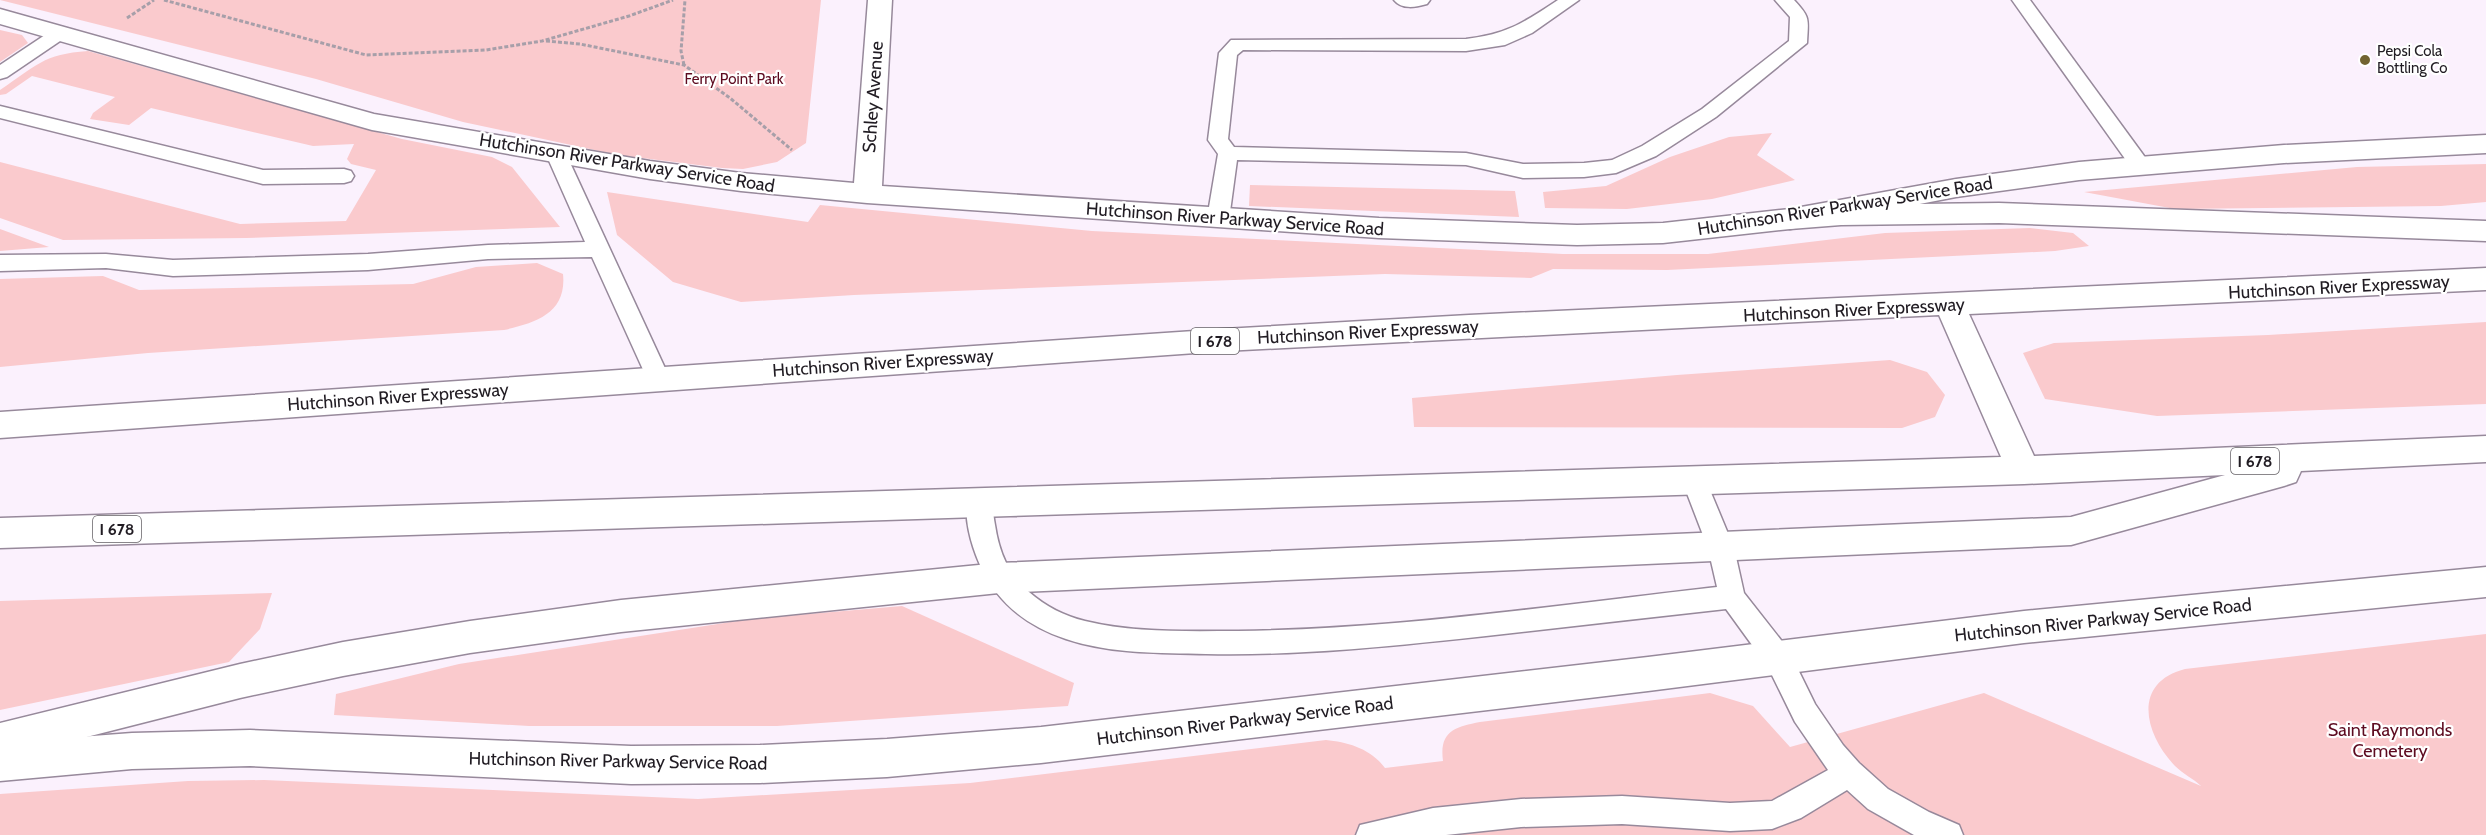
<svg xmlns="http://www.w3.org/2000/svg" width="2486" height="835" font-family="Cabin,sans-serif">
  <style>
    .green { fill: #facacd }
    .lines { fill: none; stroke-linecap: round; stroke-linejoin: round }
    .service-casing { stroke: #97899b; stroke-width: 3 }
    .tertiary-casing { stroke: #97899b; stroke-width: 3 }
    .motorway-casing { stroke: #97899b; stroke-width: 3 }
    .path { stroke: #a79fa9; stroke-width: 3; stroke-dasharray: 4 2; stroke-linecap: butt }
    .service { fill: #fff; fill-rule: evenodd }
    .tertiary { fill: #fff; fill-rule: evenodd }
    .motorway { fill: #fff; fill-rule: evenodd }
    .poi-dot { fill: #726431; stroke: #fff; stroke-width: 2 }
    .labels { text-anchor: middle; stroke-width: 4.5; stroke-linejoin: round; paint-order: stroke }
    .far-poi-label { font-size: 15px; fill: #211c23; stroke: #fff; text-anchor: start }
    .far-park-label { font-size: 15px; fill: #5d0b20; stroke: #fff }
    .shield { fill: #fff; stroke: #646065; stroke-width: 1.5 }
    .shield-label { font-size: 16px; font-weight: bold; fill: #211c23 }
    .street-label { font-size: 18px; fill: #211c23; stroke: #fff }
    .park-label { font-size: 18px; fill: #5d0b20; stroke: #fff }
  </style>
  <rect width="100%" height="100%" fill="#fbf1fd"/>
  <!-- green -->
  <g class="green">
    <path d="M 0,0 L 821,0 L 806,143 L 777,162 L 743,169 L 722,168 L 618,155 L 463,122 L 316,79 Z"/>
    <path d="M 0,30 L 22,35 L 28,43 L 0,62 Z"/>
    <path d="M 88,51 L 402,139 L 492,157 L 512,167 L 560,227 L 246,238 L 63,240 L 0,218 L 0,162 L 240,224 L 346,221 L 376,170 L 351,164 L 347,159 L 354,144 L 313,146 L 151,108 L 129,125 L 90,119 L 93,113 L 115,97 L 32,76 L 6,94 L 0,95 L 0,90 C 36,66 43,54 88,51 Z"/>
    <path d="M 1772,133 L 1757,155 L 1795,180 L 1712,199 L 1627,209 L 1545,208 L 1543,192 L 1606,186 L 1670,157 L 1729,137 Z"/>
    <path d="M 2486,164 L 2486,202 L 2441,206 L 2175,209 L 2084,192 L 2357,167 Z"/>
    <path d="M 1250,185 L 1515,191 L 1519,217 L 1249,206 Z"/>
    <path d="M 607,192 L 808,222 L 820,205 L 1092,231 L 1563,254 L 1708,254 L 1885,233 L 2030,228 L 2073,233 L 2089,246 L 2055,251 L 1667,270 L 1553,269 L 1531,278 L 1385,274 L 854,295 L 741,302 L 673,282 L 617,235 Z"/>
    <path d="M 0,229 L 49,247 L 0,251 Z"/>
    <path d="M 537,263 L 563,274 C 567,313 536,323 504,330 L 148,353 L 0,367 L 0,279 L 103,276 L 139,290 L 413,284 L 476,267 Z"/>
    <path d="M 2486,322 L 2486,404 L 2157,416 L 2045,399 L 2023,353 L 2054,343 L 2268,335 Z"/>
    <path d="M 1890,360 L 1927,372 L 1945,395 L 1935,417 L 1902,428 L 1414,427 L 1412,398 L 1677,375 Z"/>
    <path d="M 272,593 L 260,629 L 229,662 L 0,710 L 0,601 Z"/>
    <path d="M 902,606 L 1074,683 L 1068,706 L 777,726 L 529,726 L 334,715 L 336,694 L 459,664 L 750,619 Z"/>
    <path d="M 2486,634 L 2486,835 L 0,835 L 0,794 L 188,781 L 264,780 L 698,799 L 970,783 L 1326,740 C 1348,742 1371,749 1385,768 L 1443,761 C 1439,731 1455,727 1480,722 L 1710,693 L 1753,706 L 1790,747 L 1984,693 L 2201,786 C 2194,779 2183,774 2175,766 C 2145,735 2131,683 2185,669 Z"/>
  </g>
  <g class="lines">
    <defs>
      <g id="service">
        <path d="M 1394,0 L 1430,0 L 1427,4 C 1416,7 1402,10 1394,0 Z"/>
        <path d="M 1558,0 L 1579,0 L 1532,33 L 1505,45 L 1466,51 L 1243,50 L 1237,55 L 1228,139 L 1234,147 L 1466,153 L 1523,164 L 1584,163 L 1612,160 L 1642,146 L 1702,109 L 1789,41 L 1790,17 L 1775,0 L 1794,0 C 1811,18 1808,19 1807,43 L 1716,117 L 1656,156 L 1616,173 L 1584,177 L 1523,178 L 1466,165 L 1237,160 L 1229,219 L 1225,224 L 1218,226 L 1211,224 L 1207,219 L 1218,154 L 1208,140 L 1219,53 L 1231,40 L 1466,39 C 1508,34 1523,23 1558,0 Z"/>
        <path d="M 2012,0 L 2030,0 L 2147,160 L 2150,165 L 2147,170 L 2140,172 L 2133,170 Z"/>
        <path d="M 60,28 L 66,29 L 69,33 L 66,37 L 7,77 L 0,79 L 0,65 L 54,29 Z"/>
        <path d="M 0,106 L 263,170 L 344,169 L 351,171 L 354,176 L 351,181 L 344,183 L 263,184 L 0,118 Z"/>
        <path d="M 556,148 L 563,149 L 566,154 L 670,379 L 666,385 L 658,388 L 650,385 L 592,257 L 488,259 L 368,270 L 173,276 L 106,268 L 0,271 L 0,255 L 106,254 L 173,260 L 368,254 L 488,245 L 585,242 L 546,154 L 549,149 Z"/>
        <path d="M 1695,473 L 1704,476 L 1707,483 L 1734,548 L 1744,593 L 1788,649 L 1815,704 L 1843,745 L 1859,763 L 1888,789 L 1929,812 L 1959,825 L 1963,835 L 1914,835 L 1868,809 L 1847,790 L 1801,818 L 1772,829 L 1730,831 L 1622,824 L 1521,827 L 1446,835 L 1356,835 L 1360,825 L 1433,808 L 1521,799 L 1622,796 L 1730,803 L 1772,801 L 1828,770 L 1795,722 L 1768,667 L 1726,609 C 1646,618 1566,627 1486,636 C 1393,646 1300,656 1206,654 C 1159,653 1111,654 1066,639 C 1027,626 997,603 980,565 C 972,547 961,513 970,495 L 979,492 L 988,495 C 993,504 993,515 995,525 C 999,552 1008,574 1029,592 C 1045,606 1064,616 1085,621 C 1134,633 1188,631 1238,631 C 1398,629 1558,605 1717,587 L 1708,548 L 1683,483 L 1686,476 Z"/>
      </g>
      <g id="tertiary">
        <path d="M 868,0 L 892,0 L 882,186 L 1379,218 L 1577,225 L 1663,223 L 1790,209 L 1956,179 L 2079,162 L 2284,145 L 2486,135 L 2486,153 L 2284,163 L 2079,180 L 1956,197 L 1790,229 L 1663,243 L 1577,245 L 1379,238 L 867,203 L 741,191 L 650,179 L 372,130 L 0,24 L 0,9 L 374,114 L 650,161 L 741,173 L 854,183 Z"/>
        <path d="M 2486,567 L 2486,597 L 2024,643 L 1648,691 L 1041,763 L 887,777 L 760,783 L 631,784 L 250,766 L 132,769 L 0,781 L 0,743 L 132,733 L 250,730 L 631,746 L 760,745 L 887,739 L 1041,727 L 1648,657 L 2024,611 Z"/>
      </g>
      <g id="motorway">
        <path d="M 1999,203 L 2486,221 L 2486,241 L 1999,223 L 1841,225 L 1790,229 L 1780,226 L 1776,219 L 1780,212 L 1841,205 Z"/>
        <path d="M 2486,268 L 2486,290 L 1969,314 L 2034,456 L 2486,436 L 2486,462 L 2301,471 L 2296,482 L 2284,486 L 2071,545 L 999,593 L 621,632 L 470,653 L 343,676 L 240,698 L 0,759 L 0,723 L 240,664 L 343,642 L 470,621 L 621,600 L 999,563 L 2071,517 L 2225,475 L 2024,484 L 0,548 L 0,518 L 2001,457 L 1939,315 L 1224,351 L 0,438 L 0,412 L 1224,329 L 1469,315 Z"/>
      </g>
    </defs>
    <!-- service casing -->
    <use href="#service" class="service-casing"/>
    <!-- tertiary casing -->
    <use href="#tertiary" class="tertiary-casing"/>
    <!-- motorway casing -->
    <use href="#motorway" class="motorway-casing"/>
    <!-- path -->
    <g class="path">
      <path d="M 164,0 L 366,55 L 486,50 L 542,41 L 629,16 L 673,0"/>
      <path d="M 127,18 L 154,0"/>
      <path d="M 546,41 L 580,44 L 684,65 L 730,98 L 792,150"/>
      <path d="M 684,65 L 681,51 L 685,0"/>
    </g>
    <!-- service -->
    <use href="#service" class="service"/>
    <!-- tertiary -->
    <use href="#tertiary" class="tertiary"/>
    <!-- motorway -->
    <use href="#motorway" class="motorway"/>
  </g>
  <!-- markers -->
  <circle class="poi-dot" cx="2365" cy="60" r="6"/>
  <g class="labels">
    <!-- far-poi labels -->
    <g class="far-poi-label">
      <text x="2377" y="56">Pepsi Cola<tspan x="2377" dy="17">Bottling Co</tspan></text>
    </g>
    <!-- far-park labels -->
    <g class="far-park-label">
      <text x="734" y="84">Ferry Point Park</text>
    </g>
    <!-- shield labels -->
    <g class="shield">
      <rect x="1191" y="328" width="48" height="26" rx="4.5"/>
      <rect x="2231" y="448" width="48" height="26" rx="4.5"/>
      <rect x="93" y="516" width="48" height="26" rx="4.5"/>
    </g>
    <g class="shield-label">
      <text x="1215" y="347">I 678</text>
      <text x="2255" y="467">I 678</text>
      <text x="117" y="535">I 678</text>
    </g>
    <!-- street labels -->
    <g class="street-label">
      <text transform="translate(873 97) rotate(-86)" y="6">Schley Avenue</text>
      <text transform="translate(627 163) rotate(9)" y="6">Hutchinson River Parkway Service Road</text>
      <text transform="translate(1845 206) rotate(-9)" y="6">Hutchinson River Parkway Service Road</text>
      <text transform="translate(1235 219) rotate(4)" y="6">Hutchinson River Parkway Service Road</text>
      <text transform="translate(2339 287) rotate(-3)" y="6">Hutchinson River Expressway</text>
      <text transform="translate(1854 310) rotate(-3)" y="6">Hutchinson River Expressway</text>
      <text transform="translate(1368 332) rotate(-3)" y="6">Hutchinson River Expressway</text>
      <text transform="translate(883 363) rotate(-4)" y="6">Hutchinson River Expressway</text>
      <text transform="translate(398 397) rotate(-4)" y="6">Hutchinson River Expressway</text>
      <text transform="translate(2103 620) rotate(-6)" y="6">Hutchinson River Parkway Service Road</text>
      <text transform="translate(1245 721) rotate(-7)" y="6">Hutchinson River Parkway Service Road</text>
      <text transform="translate(618 761) rotate(1)" y="6">Hutchinson River Parkway Service Road</text>
    </g>
    <!-- park labels -->
    <g class="park-label">
      <text x="2390" y="736">Saint Raymonds<tspan x="2390" dy="21">Cemetery</tspan></text>
    </g>
  </g>
</svg>
